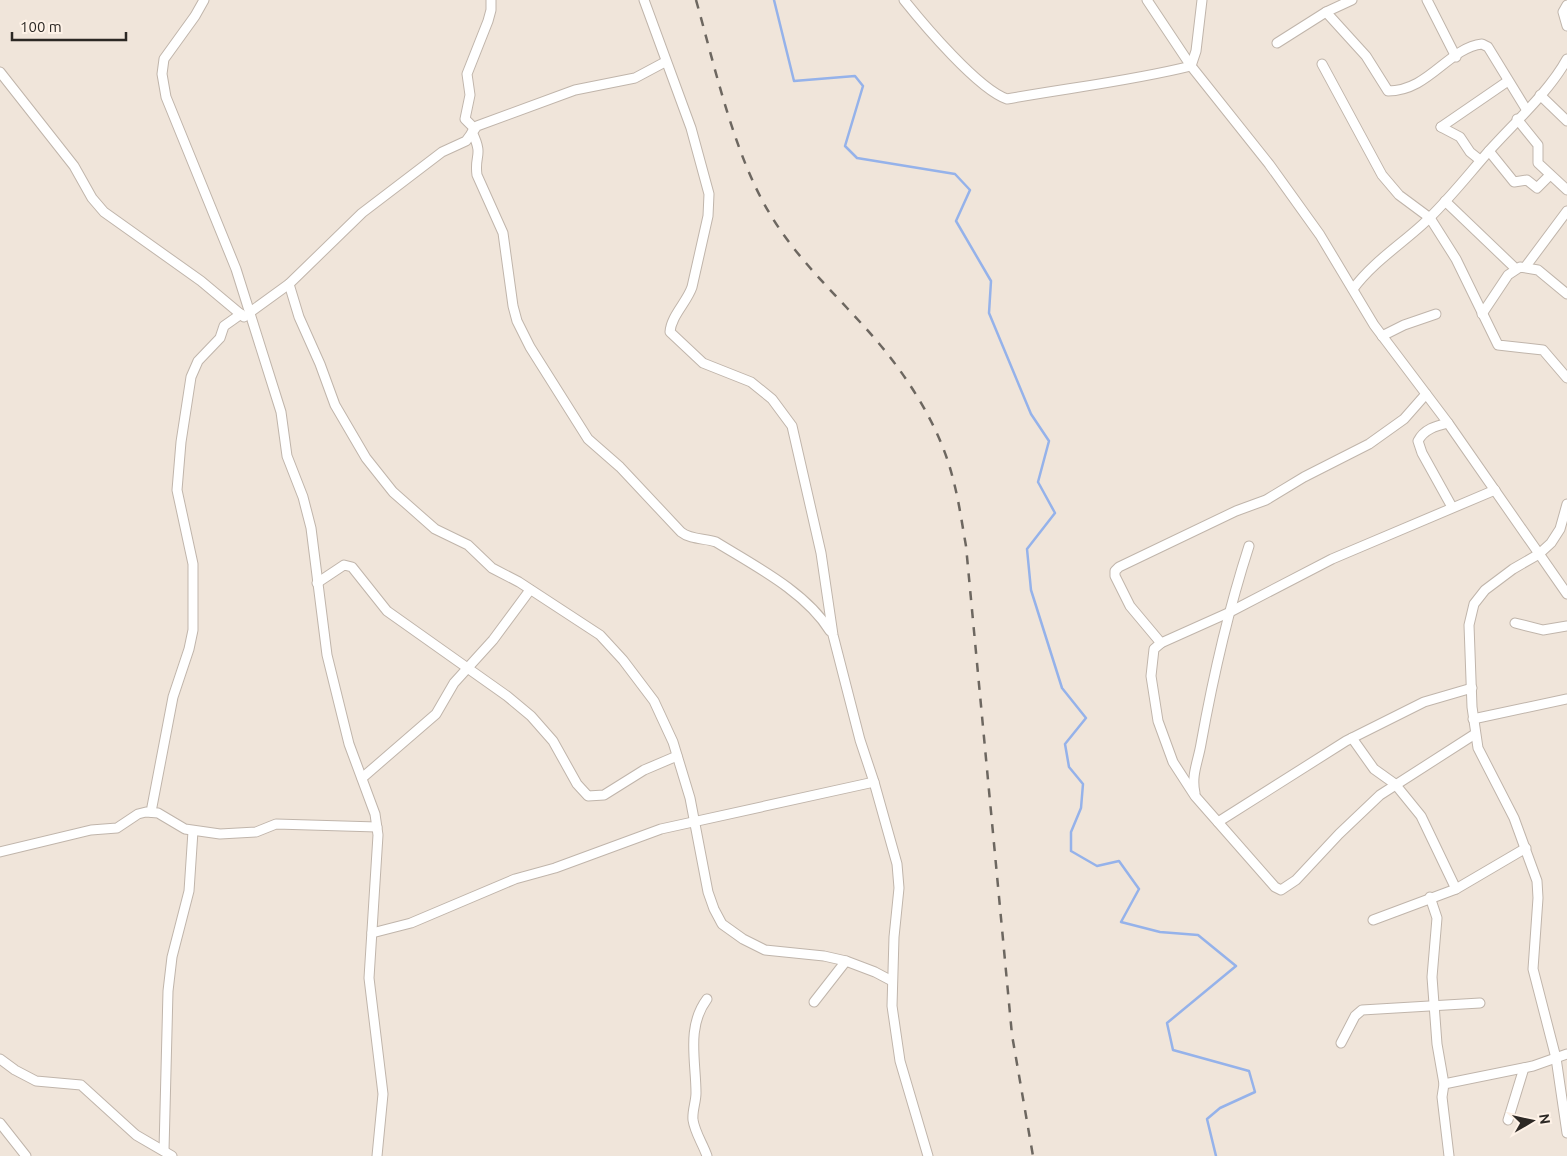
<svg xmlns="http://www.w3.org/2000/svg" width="1567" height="1156" font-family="Ubuntu,sans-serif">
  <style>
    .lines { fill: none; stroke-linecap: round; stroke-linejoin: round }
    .stream { stroke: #95b2ea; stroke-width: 2.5 }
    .minor-casing { stroke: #c0b5ab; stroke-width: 11 }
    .minor { stroke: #fff; stroke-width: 9 }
    .rail { stroke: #6d6760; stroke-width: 2.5; stroke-dasharray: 9 9; stroke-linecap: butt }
  </style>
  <rect width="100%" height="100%" fill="#f0e5da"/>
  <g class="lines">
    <!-- stream -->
    <path class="stream" d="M 774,0 L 794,81 L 855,76 L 863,86 L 845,146 L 857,158 L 955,174 L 970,190 L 956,221 L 991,281 L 989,313 L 1031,414 L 1049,441 L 1038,482 L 1055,513 L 1027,549 L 1031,590 L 1062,688 L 1086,718 L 1065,744 L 1069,767 L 1083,784 L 1081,808 L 1071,832 L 1071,851 L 1097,866 L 1119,861 L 1139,889 L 1121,922 L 1160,932 L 1198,935 L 1236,966 L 1167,1023 L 1173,1050 L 1249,1071 L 1255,1092 L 1220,1108 L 1207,1119 L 1216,1156"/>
    <defs>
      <g id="minor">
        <path d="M 204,0 L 195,16 L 164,59 L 162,74 L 166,97 L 236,269 L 281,412 L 287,456 L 303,497 L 311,528 L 327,655 L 349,744 L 375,814 L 378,835 L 369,978 L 383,1094 L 377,1156"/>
        <path d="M 644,0 L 691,128 L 709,194 L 708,216 L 692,287 C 687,302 671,316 670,332 L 703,363 L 751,382 L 772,399 L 792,426 L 821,553 L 833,635 L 860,740 L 874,782 L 897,864 L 899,888 L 894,937 L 892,1006 L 900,1061 L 928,1156"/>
        <path d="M 904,0 C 924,25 978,89 1007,99 C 1068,88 1131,81 1191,66 L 1196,51 L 1202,0"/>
        <path d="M 1147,0 L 1191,66 L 1269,164 L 1320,235 L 1374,325 L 1448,423 L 1567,594"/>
        <path d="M 1427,0 L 1456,57"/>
        <path d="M 1567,5 L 1563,12 L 1567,26"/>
        <path d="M 1326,12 L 1366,56 L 1388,91 C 1429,91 1448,48 1482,44 L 1488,47 L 1526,109"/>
        <path d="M 1277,43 L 1326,12 L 1352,0"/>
        <path d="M 1322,64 L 1382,175 L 1399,195 L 1430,218 L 1456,259 L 1498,345 L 1543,350 L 1567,378"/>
        <path d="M 0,72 L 74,166 L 92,198 L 104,212 L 201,281 L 244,317"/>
        <path d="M 1540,95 L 1567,121"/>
        <path d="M 1517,119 L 1538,145 L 1538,163 L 1567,190"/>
        <path d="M 1441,127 L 1508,81"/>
        <path d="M 1441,127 L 1460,137 L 1470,152 L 1480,160"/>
        <path d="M 474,128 L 465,119 L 470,95 L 467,74 L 488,21 L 491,10 L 491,0"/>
        <path d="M 472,132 C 484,157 474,154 477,175 L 503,233 L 513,306 L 517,321 L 530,347 L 588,439 L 620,467 L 681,532 C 691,540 705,538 716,542 C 755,566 806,592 830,631"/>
        <path d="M 1489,151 L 1514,182 L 1527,180 L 1537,188 L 1550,175"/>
        <path d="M 1445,201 L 1515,268"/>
        <path d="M 1526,266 L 1567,211"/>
        <path d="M 289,284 L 299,317 L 320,364 L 335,405 L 366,458 L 393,492 L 435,529 L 468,545 L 492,568 L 519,582 L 600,635 L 623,660 L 654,701 L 673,742 L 690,798 L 708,892 L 714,909 L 722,924 L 743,939 L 765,950 L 824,956 L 846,961 L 875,972 L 892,981"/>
        <path d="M 1353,289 C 1372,263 1399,246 1423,224 C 1447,202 1467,176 1489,151 C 1514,123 1549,92 1567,59"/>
        <path d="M 249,313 L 289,284 L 362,213 L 442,152 L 466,141 L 477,126 L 575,90 L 635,78 L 665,62"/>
        <path d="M 1482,314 L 1508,275 L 1520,267 L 1538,270 L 1567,294"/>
        <path d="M 1382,336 L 1404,325 L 1436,314"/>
        <path d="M 1448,423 C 1436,426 1424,429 1418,441 L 1422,453 L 1452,507"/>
        <path d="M 1567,504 L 1560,529 L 1551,543 L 1539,554 L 1513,569 L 1485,590 L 1474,604 L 1469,625 L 1472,707 L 1478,748 L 1514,818 L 1537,881 L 1538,898 L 1533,969 L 1556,1058 L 1567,1133"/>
        <path d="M 317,583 L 344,565 L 352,567 L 387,611 L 507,696 L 531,716 L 553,741 L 577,784 L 588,796 L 604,795 L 644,770 L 677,756"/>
        <path d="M 1515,623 L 1543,630 L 1567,626"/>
        <path d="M 1161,643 L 1130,606 L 1115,576 L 1115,571 L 1119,567 L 1236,511 L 1266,500 L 1304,477 L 1369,444 L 1404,419 L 1426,394"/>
        <path d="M 1473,719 L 1567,699"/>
        <path d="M 1475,734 L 1380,795 L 1339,834 L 1296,880 L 1281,890 L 1275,887 L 1195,796 L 1173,762 L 1158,721 L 1151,676 L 1154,649 L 1161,643 L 1228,613 L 1332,559 L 1495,490"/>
        <path d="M 1352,738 L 1374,769 L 1395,784 L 1421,816 L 1456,889"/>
        <path d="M 362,778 L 436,714 L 454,683 L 493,640 L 530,590"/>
        <path d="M 1195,793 C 1191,775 1198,762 1201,744 C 1213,677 1228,611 1249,546"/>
        <path d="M 151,812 L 173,697 L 189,649 L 193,630 L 193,564 L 177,490 L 181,442 L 191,377 L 198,361 L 220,338 L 224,326 L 241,314"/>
        <path d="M 1218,822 L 1346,741 L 1424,702 L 1472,688"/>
        <path d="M 0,852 L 91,830 L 117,828 L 138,814 L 146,812 L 158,813 L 185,829 L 220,834 L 256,832 L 276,824 L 377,827"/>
        <path d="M 1430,897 L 1437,918 L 1432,977 L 1437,1044 L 1444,1084"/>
        <path d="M 1373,920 L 1456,889 L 1526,848"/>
        <path d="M 372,933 L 411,923 L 515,879 L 555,868 L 661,829 L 874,782"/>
        <path d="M 707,999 C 686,1027 696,1061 696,1093 C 696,1102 692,1111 693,1120 C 695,1133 703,1144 707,1156"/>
        <path d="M 814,1002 L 846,961"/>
        <path d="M 1341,1043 L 1355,1016 L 1362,1010 L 1480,1003"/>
        <path d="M 0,1059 L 15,1070 L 36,1081 L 81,1085 L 136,1135 L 172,1156"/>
        <path d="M 1508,1120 L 1524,1068"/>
        <path d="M 0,1123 L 26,1156"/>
        <path d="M 164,1150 L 168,991 L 172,957 L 189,891 L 193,831"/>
        <path d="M 1449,1156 L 1442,1097 L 1444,1084 L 1533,1066 L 1567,1054"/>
      </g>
    </defs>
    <!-- minor casing -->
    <use href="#minor" class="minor-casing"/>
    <!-- minor -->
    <use href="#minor" class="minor"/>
    <!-- rail -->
    <path class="rail" d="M 696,0 C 715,67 734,155 770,214 C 804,271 857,312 896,365 C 921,399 943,438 953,479 C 959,501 962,524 966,546 L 1012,1035 L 1033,1156"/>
  </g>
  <!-- north arrow -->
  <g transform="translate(1532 1121) rotate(81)" stroke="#fef2e7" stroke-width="4" paint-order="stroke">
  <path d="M0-4L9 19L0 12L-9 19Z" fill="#2c2824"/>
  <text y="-8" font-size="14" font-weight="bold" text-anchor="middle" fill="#2c2824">N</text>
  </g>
  <!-- scale -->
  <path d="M12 32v8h114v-8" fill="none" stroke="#2c2824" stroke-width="2.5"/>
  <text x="20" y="32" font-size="15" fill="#2c2824" stroke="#fef2e7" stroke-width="4" paint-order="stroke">100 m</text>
</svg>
